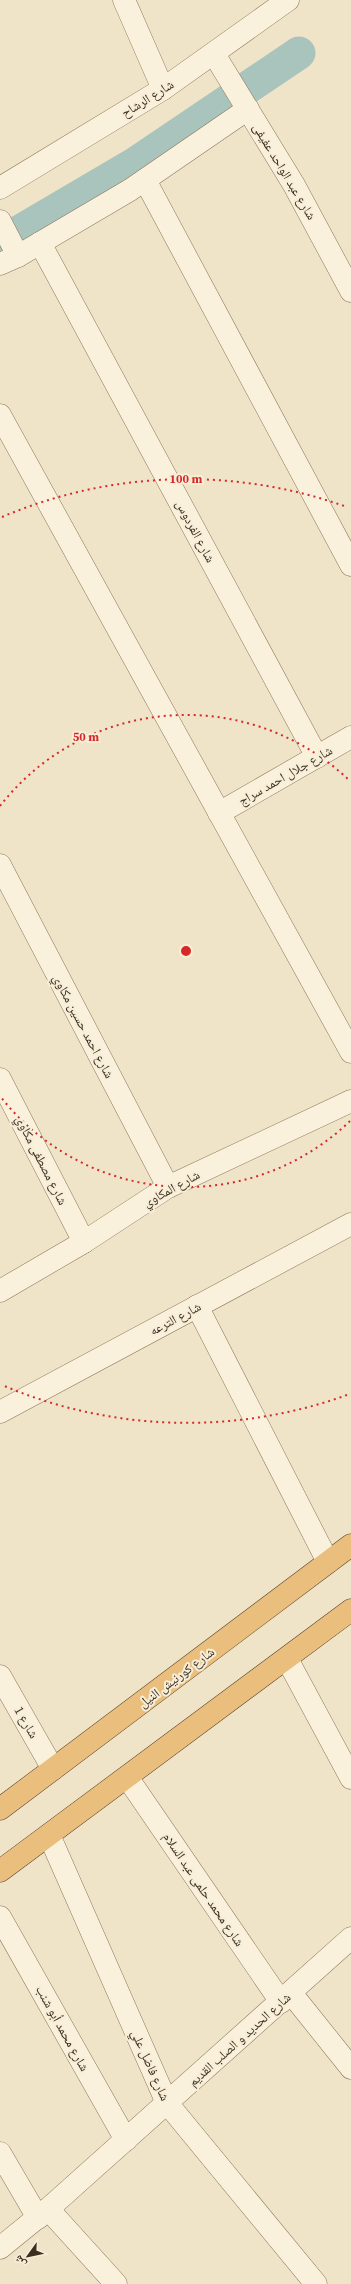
<svg xmlns="http://www.w3.org/2000/svg" width="351" height="2284" font-family="'Source Serif 4','Noto Naskh Arabic',serif">
  <style>
    .lines { fill: none; stroke-linecap: round; stroke-linejoin: round }
    .canal { stroke: #a9c4bc; stroke-width: 33 }
    .minor-casing { stroke: #8d765c; stroke-width: 23 }
    .trunk-casing { stroke: #5b4430; stroke-width: 23 }
    .minor { stroke: #faf1dc; stroke-width: 22 }
    .trunk { stroke: #eabe7c; stroke-width: 22 }
    .ring { fill: none; stroke: #d62828; stroke-width: 2; stroke-dasharray: 2 4 }
    .labels { text-anchor: middle; stroke-width: 4; stroke-linejoin: round; paint-order: stroke }
    .street-label { font-size: 13px; fill: #3d2e20; stroke: #f7eed8 }
    .centre { fill: #d62828; stroke: #f7eed8; stroke-width: 2 }
    .ring-label { font-size: 12px; text-anchor: middle; font-weight: bold; fill: #d62828; stroke: #f7eed8; stroke-width: 4; stroke-linejoin: round; paint-order: stroke }
  </style>
  <rect width="100%" height="100%" fill="#f0e4c8"/>
  <g class="lines">
    <!-- canal -->
    <path class="canal" d="M 0,243 L 136,163 L 299,53"/>
    <defs>
      <g id="minor">
        <path d="M 124,0 L 163,89"/>
        <path d="M 214,54 L 294,185 L 351,291"/>
        <path d="M 145,180 L 351,565"/>
        <path d="M 0,188 L 163,89 L 288,0"/>
        <path d="M 0,221 L 18,256"/>
        <path d="M 40,243 L 317,757"/>
        <path d="M 0,264 L 18,256 L 130,190 L 248,109"/>
        <path d="M 0,415 L 351,1052"/>
        <path d="M 219,813 L 351,737"/>
        <path d="M 0,865 L 168,1187"/>
        <path d="M 0,1079 L 84,1242"/>
        <path d="M 0,1291 L 84,1242 L 168,1187 L 351,1101"/>
        <path d="M 197,1306 L 328,1562"/>
        <path d="M 0,1412 L 351,1224"/>
        <path d="M 287,1659 L 351,1778"/>
        <path d="M 0,1676 L 53,1769"/>
        <path d="M 127,1777 L 281,2002"/>
        <path d="M 49,1835 L 167,2103 L 316,2284"/>
        <path d="M 0,1917 L 126,2140"/>
        <path d="M 291,1993 L 351,2068"/>
        <path d="M 0,2153 L 38,2218"/>
        <path d="M 48,2209 L 116,2284"/>
        <path d="M 0,2248 L 48,2209 L 351,1938"/>
      </g>
      <g id="trunk">
        <path d="M 0,1809 L 351,1545"/>
        <path d="M 0,1871 L 351,1610"/>
      </g>
    </defs>
    <!-- minor casing -->
    <use href="#minor" class="minor-casing"/>
    <!-- trunk casing -->
    <use href="#trunk" class="trunk-casing"/>
    <!-- minor -->
    <use href="#minor" class="minor"/>
    <!-- trunk -->
    <use href="#trunk" class="trunk"/>
  </g>
  <!-- distance rings -->
  <g class="ring">
    <path d="M350 1121A236 236 0 0 1 0 1096M0 806A236 236 0 0 1 350 781"/>
    <path d="M347 1395A472 472 0 0 1 2 1385M2 517A472 472 0 0 1 347 507"/>
  </g>
  <g class="labels">
    <!-- street labels -->
    <g class="street-label">
      <text transform="translate(147 98) rotate(-32)" y="5">شارع الرشاح</text>
      <text transform="translate(285 171) rotate(59)" y="5">شارع عبد الواحد عفيفى</text>
      <text transform="translate(196 531) rotate(62)" y="5">شارع الفردوس</text>
      <text transform="translate(285 775) rotate(-30)" y="5">شارع جلال احمد سراج</text>
      <text transform="translate(84 1026) rotate(62)" y="5">شارع احمد حسين مكاوي</text>
      <text transform="translate(42 1160) rotate(63)" y="5">شارع مصطفى مكاوي</text>
      <text transform="translate(171 1188) rotate(-29)" y="5">شارع المكاوي</text>
      <text transform="translate(175 1318) rotate(-28)" y="5">شارع الترعه</text>
      <text transform="translate(176 1677) rotate(-37)" y="5">شارع كورنيش النيل</text>
      <text transform="translate(27 1722) rotate(60)" y="5">شارع 1</text>
      <text transform="translate(204 1889) rotate(56)" y="5">شارع محمد حلمى عبد السلام</text>
      <text transform="translate(63 2028) rotate(61)" y="5">شارع محمد أبو شنب</text>
      <text transform="translate(239 2039) rotate(-42)" y="5">شارع الحديد و الصلب القديم</text>
      <text transform="translate(151 2065) rotate(66)" y="5">شارع فاضل علي</text>
    </g>
  </g>
  <circle cx="186" cy="951" r="6" class="centre"/>
  <g class="ring-label">
    <text x="186" y="483">100 m</text>
    <text x="86" y="741">50 m</text>
  </g>
  <!-- north arrow -->
  <g transform="translate(28 2256) rotate(237)" stroke="#f7eed8" stroke-width="3" paint-order="stroke">
  <path d="M0-3L7 15L0 10L-7 15Z" fill="#3d2e20"/>
  <text y="-6" font-size="11" font-weight="bold" text-anchor="middle" fill="#3d2e20">ش</text>
  </g>
</svg>
